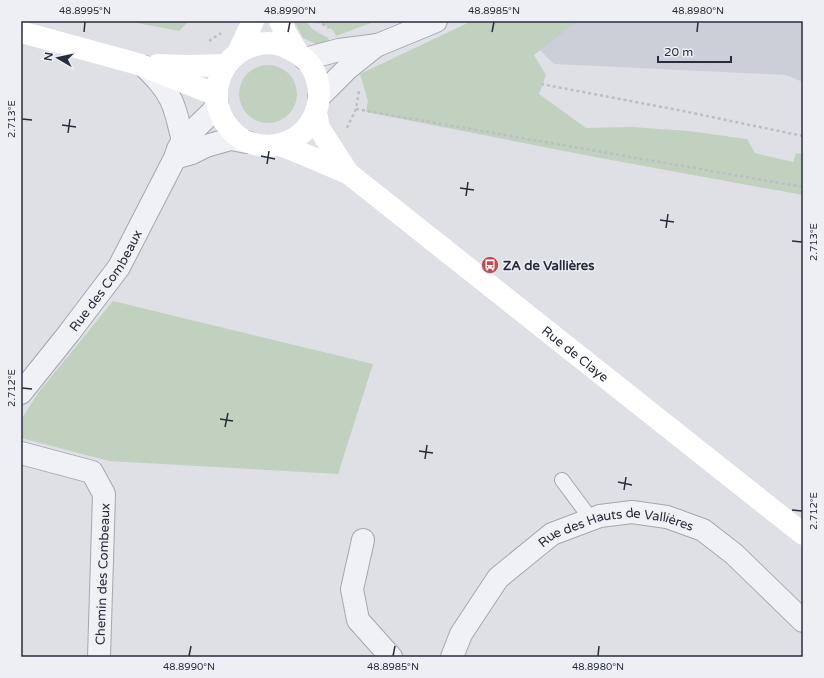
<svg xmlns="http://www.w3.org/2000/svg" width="824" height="678" font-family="'Varela Round',sans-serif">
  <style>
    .built { fill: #cccfd8 }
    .green { fill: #c1d0bf }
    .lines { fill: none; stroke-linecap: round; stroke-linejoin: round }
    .lane-casing { stroke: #a4a7b0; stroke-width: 16 }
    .street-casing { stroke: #a4a7b0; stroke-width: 24 }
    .path { stroke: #bcbec5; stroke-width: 2.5; stroke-dasharray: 3 3; stroke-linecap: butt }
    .lane { stroke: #f0f1f5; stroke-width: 14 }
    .street { stroke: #f0f1f5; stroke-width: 22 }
    .secondary { stroke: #fff; stroke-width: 22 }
    .ticks { fill: none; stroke: #282d3c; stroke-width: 1.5 }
    .labels { text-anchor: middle; stroke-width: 3; stroke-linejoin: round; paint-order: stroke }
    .poi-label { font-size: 13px; font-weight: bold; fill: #282d3c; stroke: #edeff4; text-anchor: start }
    .street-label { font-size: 13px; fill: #282d3c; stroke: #edeff4 }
    .neatline { fill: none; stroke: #282d3c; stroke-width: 1.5 }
    .ticks-label { font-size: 10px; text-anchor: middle; fill: #282d3c }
  </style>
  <rect width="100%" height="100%" fill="#dee0e6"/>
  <!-- built -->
  <path class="built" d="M 510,21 L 803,21 L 803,82 L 786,75 L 554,64 Z"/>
  <!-- green -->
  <g class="green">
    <path d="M 127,21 L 189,21 L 179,31 Z"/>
    <path d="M 294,21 L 306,21 L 312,29 L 328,38 L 330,44 L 320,46 L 303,38 Z"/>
    <path d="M 317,21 L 376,21 L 336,36 L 333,30 Z"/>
    <path d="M 472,21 L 577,21 L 534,55 L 546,75 L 539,94 L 586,128 L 632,127 L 689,131 L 747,139 L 755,153 L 793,162 L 796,153 L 803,154 L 803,195 L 595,157 L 366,112 L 368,101 L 360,74 Z"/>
    <circle cx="268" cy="94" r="29"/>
    <path d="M 113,301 L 373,364 L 338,474 L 109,461 L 21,438 L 21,420 L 38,393 Z"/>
  </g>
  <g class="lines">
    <defs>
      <path id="lane" d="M 562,480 L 591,519"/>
      <g id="street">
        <path d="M 305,59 L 339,50 L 378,45 L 436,21"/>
        <path d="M 145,67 C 155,77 165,87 171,100 C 177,112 179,127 183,140"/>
        <path d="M 319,97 L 347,69 L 377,45"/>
        <path d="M 175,158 L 192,153 L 206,146 L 220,142 L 231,139 L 247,142"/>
        <path id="s1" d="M 21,393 L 69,333 L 119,267 L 175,158 L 178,149 L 183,140 L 206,118 L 213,111 L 217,103"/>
        <path d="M 21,453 L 92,472 L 104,494 L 99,657"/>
        <path d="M 363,540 L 352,589 L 358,620 L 391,657"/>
        <path id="s2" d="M 452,657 L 461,634 L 498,578 L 552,534 L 600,516 L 632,512 L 667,517 L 703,530 L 734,554 L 803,621"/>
      </g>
    </defs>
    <!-- lane casing -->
    <use href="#lane" class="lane-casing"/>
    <!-- street casing -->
    <use href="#street" class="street-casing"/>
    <!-- path -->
    <g class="path">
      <path d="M 317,21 L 329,28"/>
      <path d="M 209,41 L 221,33"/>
      <path d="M 541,84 L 683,111 L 803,136"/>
      <path d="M 356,109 L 803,187"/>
      <path d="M 347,128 L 356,109 L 359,91"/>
    </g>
    <!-- lane -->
    <use href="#lane" class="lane"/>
    <!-- street -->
    <use href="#street" class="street"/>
    <!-- secondary -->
    <g class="secondary">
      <path d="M 280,21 C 285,33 291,42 298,53 C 302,57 308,61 311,66 C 326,90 319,123 295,138 C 292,140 287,142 284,143 C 268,149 247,145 235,134 C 199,102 220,45 268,43 C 279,43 289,48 299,54"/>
      <path d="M 21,32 L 138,64 L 217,95"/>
      <path d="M 238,53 L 253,21"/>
      <path d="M 157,65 L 188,66 L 226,65"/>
      <path d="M 316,113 L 319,128 L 348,173"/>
      <path id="s3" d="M 280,145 C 303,153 325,164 348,173 L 803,534"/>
    </g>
  </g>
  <!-- ticks -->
  <path class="ticks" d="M 84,32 L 85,22M 288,32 L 290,22M 492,32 L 494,22M 697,32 L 698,22M 22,119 L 32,120M 62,125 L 76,127M 68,133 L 70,119M 261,156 L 275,159M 267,164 L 269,151M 460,188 L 474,190M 466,196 L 468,182M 660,220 L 674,222M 666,228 L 668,214M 792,241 L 802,242M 22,388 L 32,389M 220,419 L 233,421M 225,427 L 228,413M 419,451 L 433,453M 425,459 L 427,445M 618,482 L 632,485M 624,490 L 626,477M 792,510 L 802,511M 189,656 L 191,646M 393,656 L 395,646M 598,656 L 599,646"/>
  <!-- icons -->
  <defs>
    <symbol id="bus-disc" viewBox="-11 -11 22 22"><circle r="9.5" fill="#c44a4d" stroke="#edeff4"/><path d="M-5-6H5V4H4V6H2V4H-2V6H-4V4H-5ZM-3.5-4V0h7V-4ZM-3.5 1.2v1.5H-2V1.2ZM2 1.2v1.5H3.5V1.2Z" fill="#fff"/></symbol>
  </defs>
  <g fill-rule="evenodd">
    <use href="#bus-disc" x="480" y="255" width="20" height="20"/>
  </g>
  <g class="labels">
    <!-- poi labels -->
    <g class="poi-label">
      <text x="503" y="270">ZA de Vallières</text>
    </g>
    <!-- street labels -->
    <g class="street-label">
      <text dy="5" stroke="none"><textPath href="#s1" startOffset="141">Rue des Combeaux</textPath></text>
      <text dy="5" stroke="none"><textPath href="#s3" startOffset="364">Rue de Claye</textPath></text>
      <text dy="5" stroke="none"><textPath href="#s2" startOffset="227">Rue des Hauts de Vallières</textPath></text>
      <text transform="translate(102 574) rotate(-88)" y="5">Chemin des Combeaux</text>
    </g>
  </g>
  <!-- border -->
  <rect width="824" height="678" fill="none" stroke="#edeff4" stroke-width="44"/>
  <!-- north arrow -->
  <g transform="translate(58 58) rotate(279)" stroke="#edeff4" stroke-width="3" paint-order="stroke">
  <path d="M0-3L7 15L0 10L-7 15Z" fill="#282d3c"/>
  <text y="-6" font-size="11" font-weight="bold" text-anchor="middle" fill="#282d3c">N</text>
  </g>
  <!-- scale -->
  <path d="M658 56v6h73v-6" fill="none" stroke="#282d3c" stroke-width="2"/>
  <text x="664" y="56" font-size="12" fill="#282d3c" stroke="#edeff4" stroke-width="3" paint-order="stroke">20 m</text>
  <rect x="22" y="22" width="780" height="634" class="neatline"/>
  <g class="ticks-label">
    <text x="85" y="14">48.8995°N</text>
    <text x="290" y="14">48.8990°N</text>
    <text x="494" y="14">48.8985°N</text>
    <text x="698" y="14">48.8980°N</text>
    <text transform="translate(11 119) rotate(-90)" y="4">2.713°E</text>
    <text transform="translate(813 242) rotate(-90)" y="4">2.713°E</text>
    <text transform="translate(11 388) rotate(-90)" y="4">2.712°E</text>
    <text transform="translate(813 511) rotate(-90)" y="4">2.712°E</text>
    <text x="189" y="670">48.8990°N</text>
    <text x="393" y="670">48.8985°N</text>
    <text x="598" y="670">48.8980°N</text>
  </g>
</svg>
